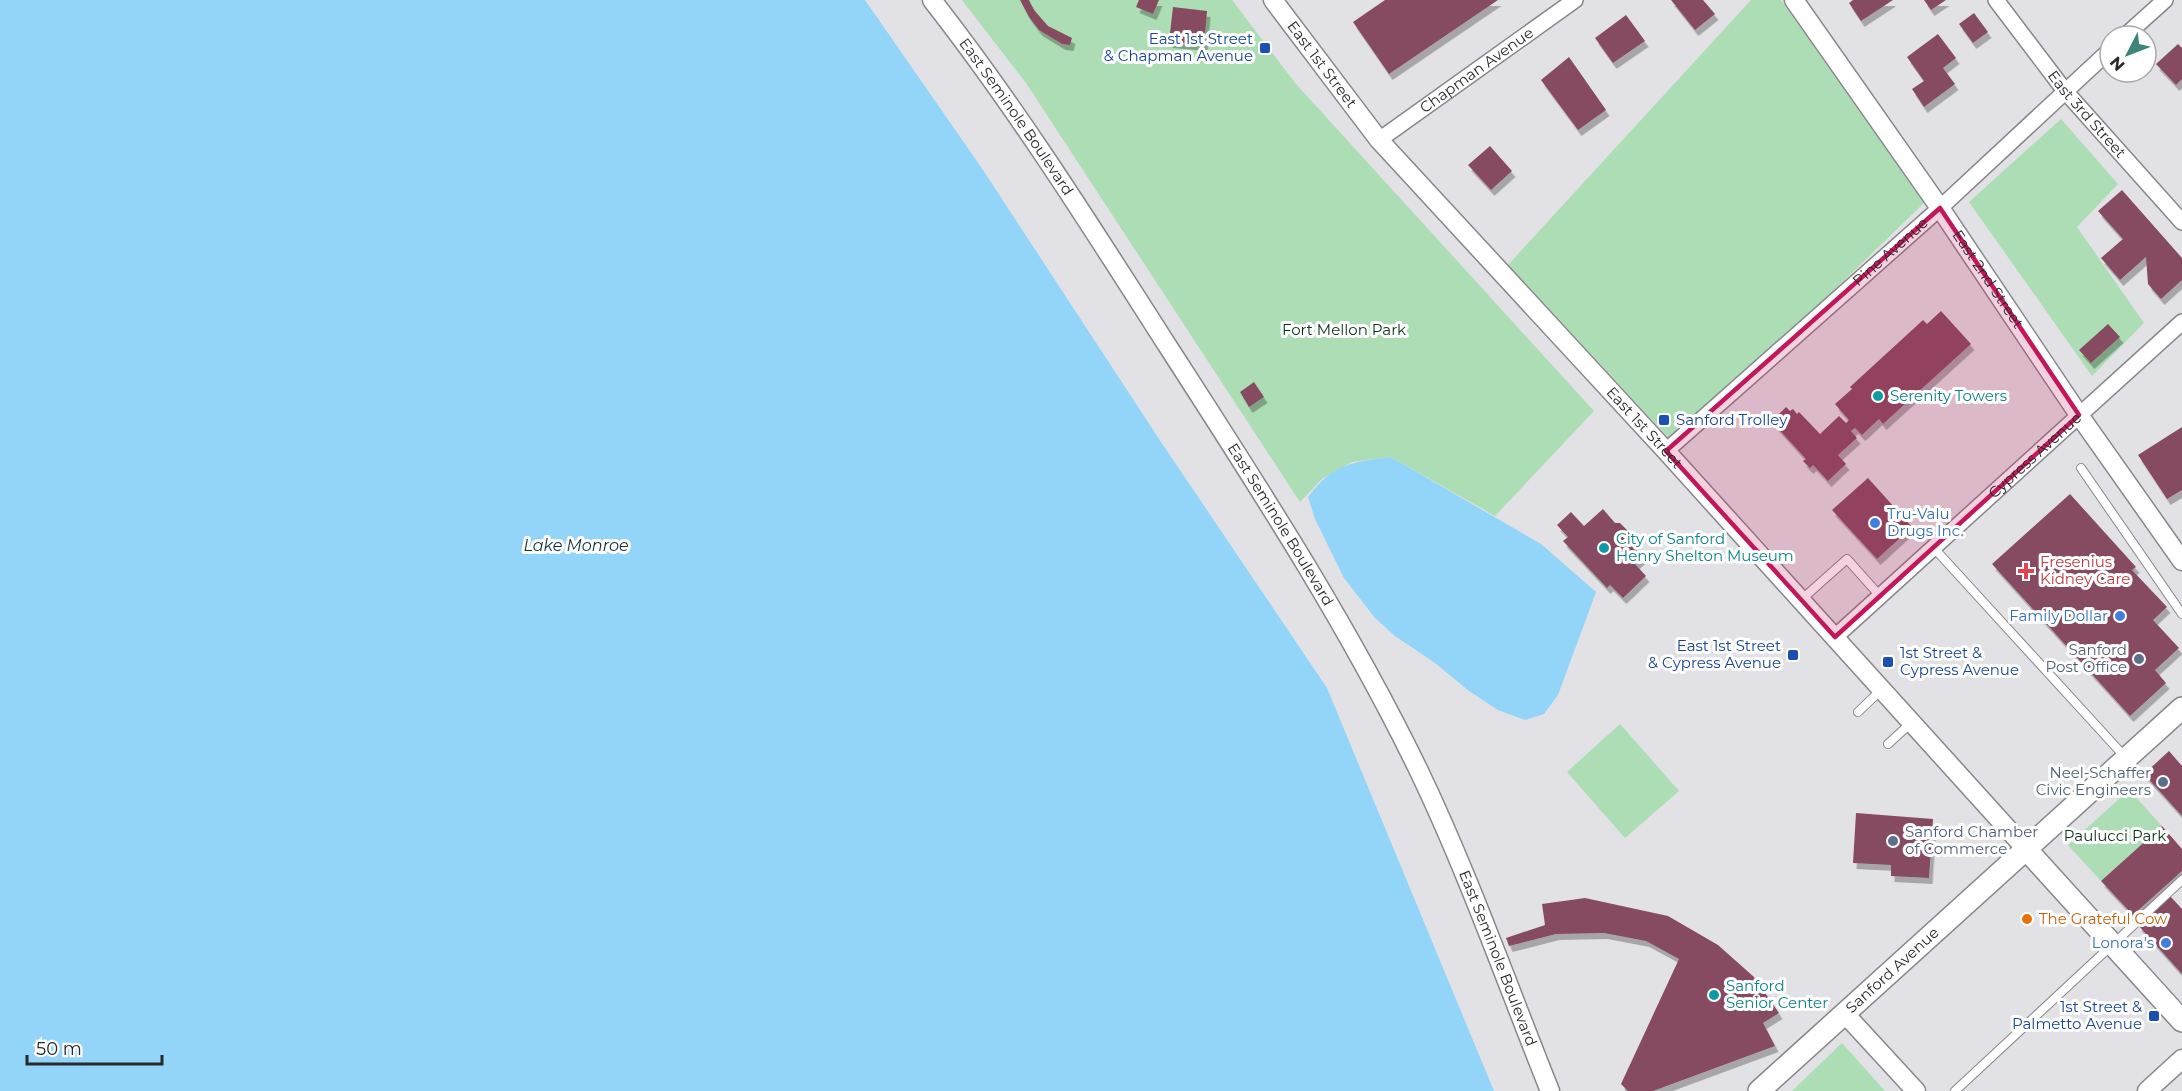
<svg xmlns="http://www.w3.org/2000/svg" width="2182" height="1091" font-family="Montserrat,sans-serif">
  <style>
    .green { fill: #adddb4 }
    .water { fill: #92d5f8 }
    .building { fill: #864c61; filter: url(#shadow) }
    .lines { fill: none; stroke-linecap: round; stroke-linejoin: round }
    .service-casing { stroke: #87868a; stroke-width: 10 }
    .minor-casing { stroke: #87868a; stroke-width: 18 }
    .tertiary-casing { stroke: #87868a; stroke-width: 21 }
    .secondary-casing { stroke: #87868a; stroke-width: 24 }
    .service { stroke: #fff; stroke-width: 8 }
    .minor { stroke: #fff; stroke-width: 15 }
    .tertiary { stroke: #fff; stroke-width: 18 }
    .secondary { stroke: #fff; stroke-width: 21 }
    .marked { fill: #c2185b; fill-opacity: 0.2; stroke: #c2185b; stroke-width: 4.5; stroke-linejoin: round }
    .transit-dot { fill: #1a4fb4; stroke: #fff; stroke-width: 2 }
    .culture-dot { fill: #0f9aa8; stroke: #fff; stroke-width: 2 }
    .shop-dot { fill: #3f7fe0; stroke: #fff; stroke-width: 2 }
    .health-dot { fill: #e0444e; stroke: #fff; stroke-width: 2 }
    .service-dot { fill: #5c6f8a; stroke: #fff; stroke-width: 2 }
    .food-dot { fill: #e8710a; stroke: #fff; stroke-width: 2 }
    .labels { text-anchor: middle; stroke-width: 6; stroke-linejoin: round; paint-order: stroke }
    .transit-label { font-size: 15px; fill: #164399; stroke: #fff; text-anchor: end }
    .street-label { font-size: 15px; fill: #29292b; stroke: #fff }
    .park-label { font-size: 15px; fill: #093215; stroke: #fff }
    .culture-label { font-size: 15px; fill: #0d838f; stroke: #fff; text-anchor: start }
    .shop-label { font-size: 15px; fill: #366cbe; stroke: #fff; text-anchor: end }
    .health-label { font-size: 15px; fill: #be3a42; stroke: #fff; text-anchor: start }
    .service-label { font-size: 15px; fill: #4e5e75; stroke: #fff; text-anchor: end }
    .food-label { font-size: 15px; fill: #c56008; stroke: #fff; text-anchor: start }
    .water-label { font-size: 16px; font-style: italic; fill: #0e2d3c; stroke: #fff }
  </style>
  <defs>
    <filter id="shadow"><feDropShadow dx="3.5" dy="6" stdDeviation="0" flood-color="#0004"/></filter>
  </defs>
  <rect width="100%" height="100%" fill="#e2e1e5"/>
  <!-- green -->
  <g class="green">
    <path d="M 962,0 L 1232,0 L 1296,84 L 1594,411 L 1495,516 L 1391,457 L 1352,462 L 1322,479 L 1300,502 L 1026,83 Z"/>
    <path d="M 1751,0 L 1781,0 L 1924,203 L 1830,294 L 1668,437 L 1508,265 Z"/>
    <path d="M 2061,119 L 2118,184 L 2077,227 L 2144,323 L 2092,376 L 1969,202 Z"/>
    <path d="M 1620,724 L 1679,791 L 1625,838 L 1567,772 Z"/>
    <path d="M 2129,790 L 2162,826 L 2101,881 L 2068,845 Z"/>
    <path d="M 1842,1043 L 1885,1091 L 1792,1091 Z"/>
  </g>
  <!-- water -->
  <g class="water">
    <path d="M 0,0 L 865,0 L 983,170 L 1161,442 L 1327,688 L 1494,1091 L 0,1091 Z"/>
    <path d="M 1391,457 L 1541,544 L 1596,592 L 1558,695 L 1544,714 L 1525,720 L 1498,710 L 1469,691 L 1435,663 L 1395,636 L 1375,618 L 1344,578 L 1315,519 L 1308,497 C 1333,464 1351,462 1391,457 Z"/>
  </g>
  <!-- building -->
  <g class="building">
    <path d="M 1020,0 L 1029,0 L 1034,10 L 1048,26 L 1072,38 L 1070,45 L 1062,44 L 1039,30 L 1029,17 Z"/>
    <path d="M 1139,0 L 1159,0 L 1153,14 L 1136,7 Z"/>
    <path d="M 1385,0 L 1498,0 L 1389,74 L 1353,22 Z"/>
    <path d="M 1671,0 L 1703,0 L 1715,14 L 1695,30 Z"/>
    <path d="M 1853,0 L 1893,0 L 1861,21 L 1849,3 Z"/>
    <path d="M 1924,0 L 1946,0 L 1931,10 Z"/>
    <path d="M 1173,7 L 1207,11 L 1204,45 L 1169,42 Z"/>
    <path d="M 1974,13 L 1988,32 L 1973,43 L 1959,24 Z"/>
    <path d="M 1626,15 L 1645,41 L 1613,63 L 1595,38 Z"/>
    <path d="M 1938,34 L 1956,58 L 1943,68 L 1955,84 L 1924,107 L 1912,89 L 1924,81 L 1907,57 Z"/>
    <path d="M 2178,44 L 2182,48 L 2182,79 L 2176,85 L 2156,64 Z"/>
    <path d="M 1569,57 L 1606,110 L 1578,130 L 1541,80 Z"/>
    <path d="M 1490,146 L 1512,171 L 1491,190 L 1468,165 Z"/>
    <path d="M 2122,190 L 2182,258 L 2182,280 L 2161,299 L 2148,284 L 2146,257 L 2120,280 L 2101,258 L 2123,239 L 2098,211 Z"/>
    <path d="M 1941,311 L 1971,344 L 1883,424 L 1879,419 L 1862,435 L 1855,428 L 1851,431 L 1857,438 L 1838,455 L 1846,464 L 1828,481 L 1813,465 L 1810,468 L 1803,461 L 1806,459 L 1775,425 L 1779,421 L 1775,418 L 1786,407 L 1790,411 L 1793,409 L 1797,414 L 1799,412 L 1820,434 L 1839,416 L 1846,423 L 1849,420 L 1835,404 L 1852,389 L 1850,387 L 1923,320 L 1927,324 Z"/>
    <path d="M 2108,324 L 2120,337 L 2091,363 L 2079,350 Z"/>
    <path d="M 1254,382 L 1264,397 L 1249,407 L 1240,392 Z"/>
    <path d="M 2182,427 L 2182,490 L 2167,499 L 2138,455 Z"/>
    <path d="M 1868,478 L 1912,527 L 1877,559 L 1832,510 Z"/>
    <path d="M 2070,494 L 2136,567 L 2132,570 L 2167,607 L 2153,620 L 2179,648 L 2155,670 L 2166,683 L 2130,716 L 1992,564 Z"/>
    <path d="M 1603,509 L 1615,523 L 1620,523 L 1629,532 L 1629,538 L 1645,555 L 1635,564 L 1646,576 L 1623,598 L 1610,585 L 1607,588 L 1563,541 L 1568,537 L 1557,525 L 1571,512 L 1584,526 Z"/>
    <path d="M 2169,751 L 2182,766 L 2182,816 L 2144,774 Z"/>
    <path d="M 1856,813 L 1933,819 L 1929,878 L 1891,876 L 1891,865 L 1853,863 Z"/>
    <path d="M 2162,826 L 2182,849 L 2182,871 L 2133,915 L 2101,881 Z"/>
    <path d="M 2170,896 L 2182,909 L 2182,974 L 2138,925 Z"/>
    <path d="M 1585,898 L 1668,916 L 1718,945 L 1754,977 L 1779,1013 L 1763,1023 L 1775,1046 L 1653,1091 L 1628,1091 L 1621,1084 L 1679,959 L 1646,941 L 1604,933 L 1556,934 L 1509,946 L 1506,938 L 1545,925 L 1542,904 Z"/>
  </g>
  <g class="lines">
    <defs>
      <g id="service">
        <path d="M 2081,468 L 2182,614"/>
        <path d="M 1933,547 L 2125,757"/>
        <path d="M 1801,600 L 1847,559 L 1880,596"/>
        <path d="M 1858,712 L 1881,690"/>
        <path d="M 1888,744 L 1911,723"/>
        <path d="M 1955,1091 L 2182,880"/>
      </g>
      <g id="minor">
        <path id="s1" d="M 1996,0 L 2065,91 L 2182,222"/>
        <path d="M 2125,36 L 2165,0"/>
        <path id="s2" d="M 1379,140 L 1575,0"/>
        <path id="s3" d="M 1666,451 L 1940,208 L 2110,50"/>
        <path id="s4" d="M 1835,637 L 2182,322"/>
      </g>
      <g id="tertiary">
        <path id="s5" d="M 932,0 C 1018,110 1092,228 1167,345 C 1257,485 1345,619 1418,769 C 1468,873 1507,984 1550,1091"/>
        <path id="s6" d="M 1273,0 L 1379,140 L 1666,451 L 2026,849"/>
        <path id="s7" d="M 1794,0 L 1940,208 L 2079,415 L 2182,561"/>
        <path d="M 1845,1014 L 1916,1091"/>
        <path d="M 2147,1091 L 2182,1059"/>
      </g>
      <g id="secondary">
        <path d="M 2026,849 L 2182,1021"/>
        <path id="s8" d="M 1759,1091 L 2182,708"/>
      </g>
    </defs>
    <!-- service casing -->
    <use href="#service" class="service-casing"/>
    <!-- minor casing -->
    <use href="#minor" class="minor-casing"/>
    <!-- tertiary casing -->
    <use href="#tertiary" class="tertiary-casing"/>
    <!-- secondary casing -->
    <use href="#secondary" class="secondary-casing"/>
    <!-- service -->
    <use href="#service" class="service"/>
    <!-- minor -->
    <use href="#minor" class="minor"/>
    <!-- tertiary -->
    <use href="#tertiary" class="tertiary"/>
    <!-- secondary -->
    <use href="#secondary" class="secondary"/>
  </g>
  <!-- marked area -->
  <path class="marked" d="M 1940,208 L 2079,415 L 1835,637 L 1666,451 Z"/>
  <!-- markers -->
  <g class="transit-dot">
    <rect x="1259" y="42" width="12" height="12" rx="3"/>
    <rect x="1658" y="414" width="12" height="12" rx="3"/>
    <rect x="1787" y="649" width="12" height="12" rx="3"/>
    <rect x="1882" y="656" width="12" height="12" rx="3"/>
    <rect x="2148" y="1010" width="12" height="12" rx="3"/>
  </g>
  <g class="culture-dot">
    <circle cx="1878" cy="396" r="6"/>
    <circle cx="1604" cy="548" r="6"/>
    <circle cx="1714" cy="995" r="6"/>
  </g>
  <g class="shop-dot">
    <circle cx="1875" cy="523" r="6"/>
    <circle cx="2120" cy="616" r="6"/>
    <circle cx="2166" cy="943" r="6"/>
  </g>
  <path class="health-dot" d="M2023 562h6v6h6v6h-6v6h-6v-6h-6v-6h6z"/>
  <g class="service-dot">
    <circle cx="2139" cy="659" r="6"/>
    <circle cx="2163" cy="782" r="6"/>
    <circle cx="1893" cy="841" r="6"/>
  </g>
  <circle class="food-dot" cx="2027" cy="919" r="6"/>
  <g class="labels">
    <!-- transit labels -->
    <g class="transit-label">
      <text x="1253" y="44">East 1st Street<tspan x="1253" dy="17">&amp; Chapman Avenue</tspan></text>
      <text x="1676" y="425" text-anchor="start">Sanford Trolley</text>
      <text x="1781" y="651">East 1st Street<tspan x="1781" dy="17">&amp; Cypress Avenue</tspan></text>
      <text x="1900" y="658" text-anchor="start">1st Street &amp;<tspan x="1900" dy="17">Cypress Avenue</tspan></text>
      <text x="2142" y="1012">1st Street &amp;<tspan x="2142" dy="17">Palmetto Avenue</tspan></text>
    </g>
    <!-- street labels -->
    <g class="street-label">
      <text dy="5" stroke="none"><textPath href="#s6" startOffset="81">East 1st Street</textPath></text>
      <text dy="5" stroke="none"><textPath href="#s2" startOffset="120">Chapman Avenue</textPath></text>
      <text dy="5" stroke="none"><textPath href="#s1" startOffset="146">East 3rd Street</textPath></text>
      <text dy="5" stroke="none"><textPath href="#s5" startOffset="144">East Seminole Boulevard</textPath></text>
      <text dy="5" stroke="none"><textPath href="#s3" startOffset="300">Pine Avenue</textPath></text>
      <text dy="5" stroke="none"><textPath href="#s7" startOffset="340">East 2nd Street</textPath></text>
      <text dy="5" stroke="none"><textPath href="#s6" startOffset="567">East 1st Street</textPath></text>
      <text dy="5" stroke="none"><textPath href="#s4" startOffset="270">Cypress Avenue</textPath></text>
      <text dy="5" stroke="none"><textPath href="#s5" startOffset="630">East Seminole Boulevard</textPath></text>
      <text dy="5" stroke="none"><textPath href="#s5" startOffset="1116">East Seminole Boulevard</textPath></text>
      <text dy="5" stroke="none"><textPath href="#s8" startOffset="180">Sanford Avenue</textPath></text>
    </g>
    <!-- park labels -->
    <g class="park-label">
      <text x="1344" y="335">Fort Mellon Park</text>
      <text x="2115" y="841">Paulucci Park</text>
    </g>
    <!-- culture labels -->
    <g class="culture-label">
      <text x="1890" y="401">Serenity Towers</text>
      <text x="1616" y="544">City of Sanford<tspan x="1616" dy="17">Henry Shelton Museum</tspan></text>
      <text x="1726" y="991">Sanford<tspan x="1726" dy="17">Senior Center</tspan></text>
    </g>
    <!-- shop labels -->
    <g class="shop-label">
      <text x="1887" y="519" text-anchor="start">Tru-Valu<tspan x="1887" dy="17">Drugs Inc.</tspan></text>
      <text x="2108" y="621">Family Dollar</text>
      <text x="2154" y="948">Lonora's</text>
    </g>
    <!-- health labels -->
    <g class="health-label">
      <text x="2040" y="567">Fresenius<tspan x="2040" dy="17">Kidney Care</tspan></text>
    </g>
    <!-- service labels -->
    <g class="service-label">
      <text x="2127" y="655">Sanford<tspan x="2127" dy="17">Post Office</tspan></text>
      <text x="2151" y="778">Neel-Schaffer<tspan x="2151" dy="17">Civic Engineers</tspan></text>
      <text x="1905" y="837" text-anchor="start">Sanford Chamber<tspan x="1905" dy="17">of Commerce</tspan></text>
    </g>
    <!-- food labels -->
    <g class="food-label">
      <text x="2039" y="924">The Grateful Cow</text>
    </g>
    <!-- water labels -->
    <g class="water-label">
      <text x="576" y="551">Lake Monroe</text>
    </g>
  </g>
  <!-- north arrow -->
  <g transform="translate(2128 54) rotate(228)"><circle r="28" fill="#ffffff" stroke="#a9a9aa" stroke-width="1.5"/>
  <path d="M0-4.5L10 22L0 15L-10 22Z" fill="#3f847b"/>
  <text y="-9" font-size="16" font-weight="bold" text-anchor="middle" fill="#29292b">N</text>
  </g>
  <!-- scale -->
  <path d="M27 1055v9h135v-9" fill="none" stroke="#29292b" stroke-width="3"/>
  <text x="36" y="1055" font-size="18" fill="#29292b" stroke="#ffffff" stroke-width="4.5" paint-order="stroke">50 m</text>
</svg>
